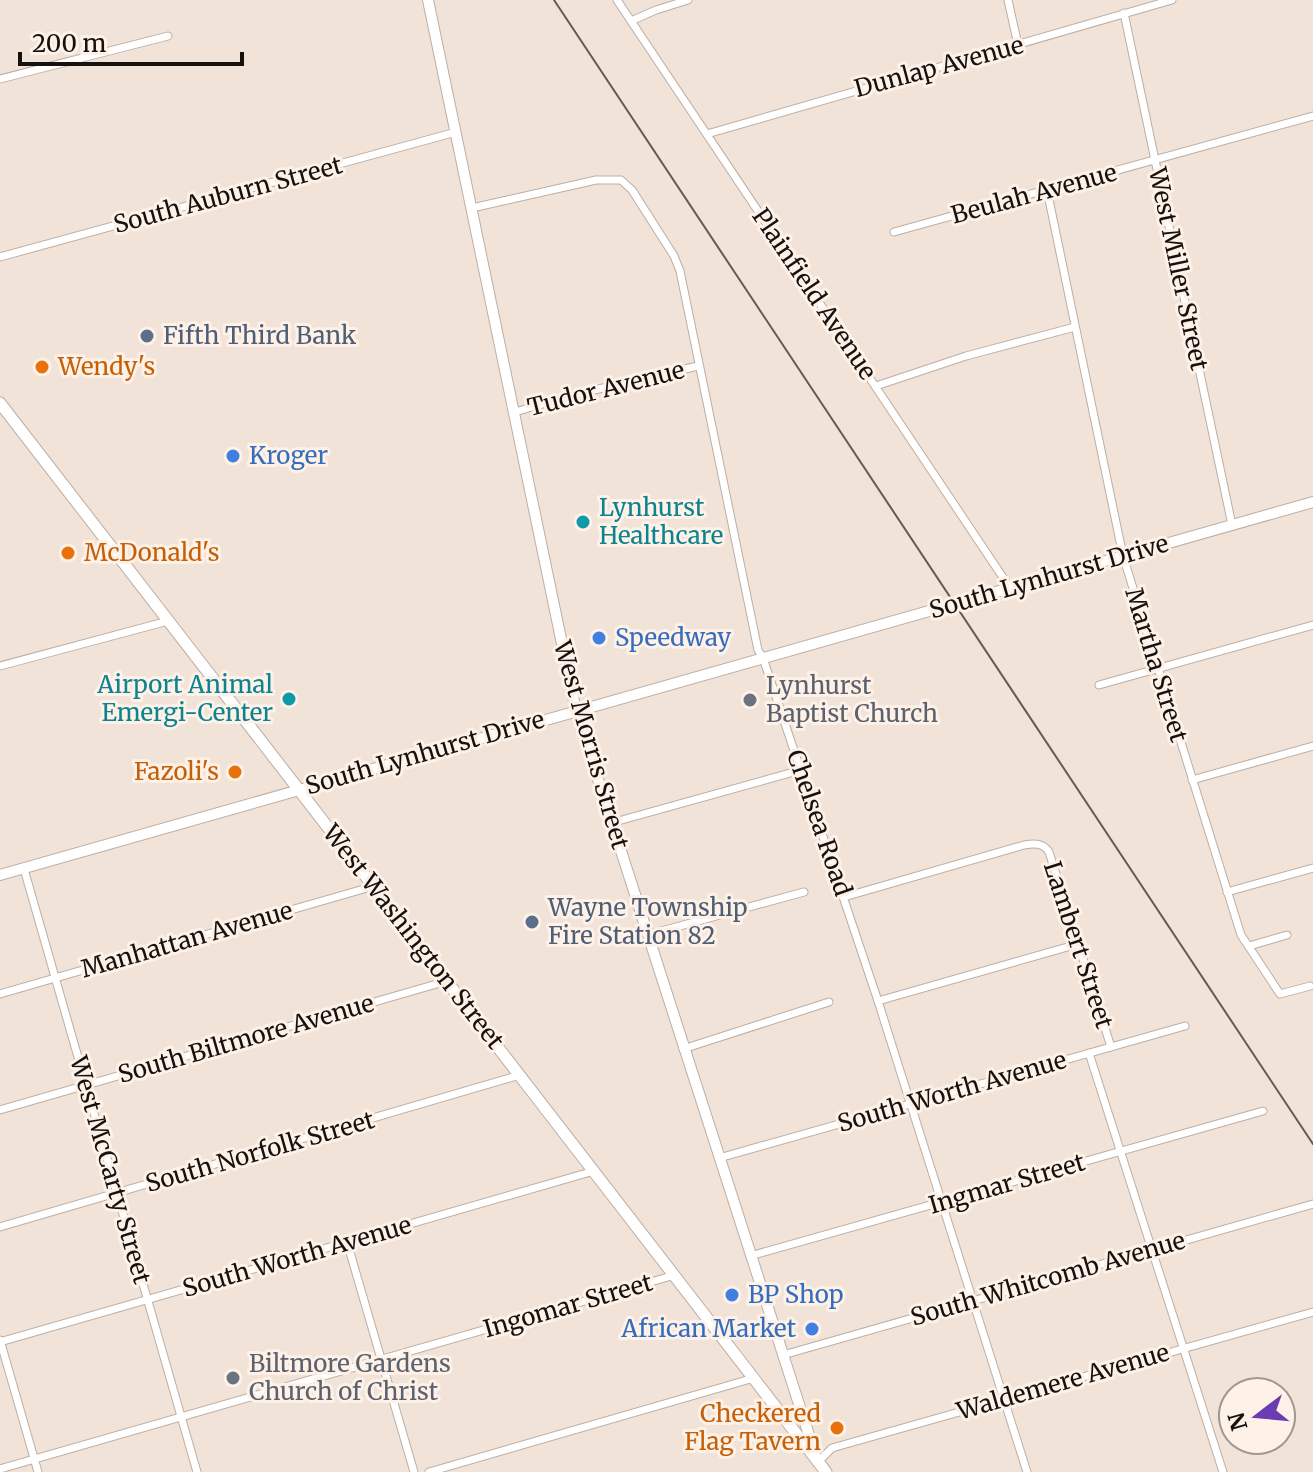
<svg xmlns="http://www.w3.org/2000/svg" width="1313" height="1472" font-family="Merriweather,serif">
  <style>
    .lines { fill: none; stroke-linecap: round; stroke-linejoin: round }
    .street-casing { stroke: #bdaea4; stroke-width: 9 }
    .secondary-casing { stroke: #bdaea4; stroke-width: 12 }
    .primary-casing { stroke: #bdaea4; stroke-width: 13 }
    .street { stroke: #fff; stroke-width: 7 }
    .secondary { stroke: #fff; stroke-width: 10 }
    .primary { stroke: #fff; stroke-width: 11 }
    .rail { stroke: #645b55; stroke-width: 2 }
    .service-dot { fill: #5c6f8a; stroke: #fdf1e8; stroke-width: 3 }
    .food-dot { fill: #e8710a; stroke: #fdf1e8; stroke-width: 3 }
    .shop-dot { fill: #3f7fe0; stroke: #fdf1e8; stroke-width: 3 }
    .culture-dot { fill: #0f9aa8; stroke: #fdf1e8; stroke-width: 3 }
    .worship-dot { fill: #6b7280; stroke: #fdf1e8; stroke-width: 3 }
    .labels { text-anchor: middle; stroke-width: 6; stroke-linejoin: round; paint-order: stroke }
    .street-label { font-size: 24px; fill: #16110e; stroke: #fdf1e8 }
    .service-label { font-size: 24px; fill: #4e5e75; stroke: #fdf1e8; text-anchor: start }
    .food-label { font-size: 24px; fill: #c56008; stroke: #fdf1e8; text-anchor: start }
    .shop-label { font-size: 24px; fill: #366cbe; stroke: #fdf1e8; text-anchor: start }
    .culture-label { font-size: 24px; fill: #0d838f; stroke: #fdf1e8; text-anchor: start }
    .worship-label { font-size: 24px; fill: #5b616d; stroke: #fdf1e8; text-anchor: start }
  </style>
  <rect width="100%" height="100%" fill="#f2e3d8"/>
  <g class="lines">
    <defs>
      <g id="street">
        <path d="M 617,0 L 1010,588"/>
        <path d="M 1008,0 L 1018,45"/>
        <path d="M 1124,13 L 1232,525"/>
        <path d="M 631,21 L 656,10 L 688,0"/>
        <path d="M 0,79 L 168,36"/>
        <path d="M 707,134 L 1172,0"/>
        <path d="M 1047,190 L 1123,556 L 1241,935 L 1280,994 L 1310,986"/>
        <path d="M 472,208 L 596,180 L 621,180 L 632,190 L 674,256 L 680,271 L 758,650 L 763,658 L 878,1001 L 1027,1472"/>
        <path d="M 894,232 L 1313,116"/>
        <path d="M 0,257 L 456,132"/>
        <path d="M 876,386 L 966,356 L 1075,327"/>
        <path d="M 515,412 L 577,394 L 698,366"/>
        <path d="M 0,666 L 168,621"/>
        <path d="M 1099,685 L 1313,625"/>
        <path d="M 1192,780 L 1313,746"/>
        <path d="M 611,823 L 801,770"/>
        <path d="M 24,869 L 197,1472"/>
        <path d="M 1227,892 L 1313,868"/>
        <path d="M 844,897 L 1024,845 C 1035,843 1043,843 1049,852 L 1111,1047"/>
        <path d="M 647,935 L 804,892"/>
        <path d="M 1249,946 L 1287,935"/>
        <path d="M 0,994 L 374,886"/>
        <path d="M 878,1001 L 1078,944"/>
        <path d="M 683,1049 L 829,1002"/>
        <path d="M 1089,1053 L 1223,1472"/>
        <path d="M 0,1110 L 447,981"/>
        <path d="M 719,1158 L 1185,1026"/>
        <path d="M 0,1227 L 520,1075"/>
        <path d="M 347,1242 L 414,1472"/>
        <path d="M 750,1256 L 1263,1111"/>
        <path d="M 0,1340 L 38,1472"/>
        <path d="M 0,1342 L 594,1171"/>
        <path d="M 783,1355 L 1313,1204"/>
        <path d="M 818,1462 L 832,1448 L 1313,1312"/>
        <path d="M 0,1469 L 675,1275"/>
        <path d="M 429,1472 L 754,1378"/>
      </g>
      <g id="secondary">
        <path d="M 428,0 L 576,711 L 816,1457"/>
        <path d="M 0,875 L 1313,502"/>
      </g>
      <path id="primary" d="M 0,403 L 826,1472"/>
    </defs>
    <!-- street casing -->
    <use href="#street" class="street-casing"/>
    <!-- secondary casing -->
    <use href="#secondary" class="secondary-casing"/>
    <!-- primary casing -->
    <use href="#primary" class="primary-casing"/>
    <!-- street -->
    <use href="#street" class="street"/>
    <!-- secondary -->
    <use href="#secondary" class="secondary"/>
    <!-- primary -->
    <use href="#primary" class="primary"/>
    <!-- rail -->
    <path class="rail" d="M 554,0 L 1313,1144"/>
  </g>
  <!-- markers -->
  <g class="service-dot">
    <circle cx="147" cy="336" r="8"/>
    <circle cx="532" cy="922" r="8"/>
  </g>
  <g class="food-dot">
    <circle cx="42" cy="367" r="8"/>
    <circle cx="68" cy="553" r="8"/>
    <circle cx="235" cy="772" r="8"/>
    <circle cx="837" cy="1428" r="8"/>
  </g>
  <g class="shop-dot">
    <circle cx="233" cy="456" r="8"/>
    <circle cx="599" cy="638" r="8"/>
    <circle cx="732" cy="1295" r="8"/>
    <circle cx="812" cy="1329" r="8"/>
  </g>
  <g class="culture-dot">
    <circle cx="583" cy="522" r="8"/>
    <circle cx="289" cy="699" r="8"/>
  </g>
  <g class="worship-dot">
    <circle cx="750" cy="700" r="8"/>
    <circle cx="233" cy="1378" r="8"/>
  </g>
  <g class="labels">
    <!-- street labels -->
    <g class="street-label">
      <text transform="translate(939 67) rotate(-15)" y="8">Dunlap Avenue</text>
      <text transform="translate(1034 194) rotate(-15)" y="8">Beulah Avenue</text>
      <text transform="translate(228 195) rotate(-15)" y="8">South Auburn Street</text>
      <text transform="translate(1178 269) rotate(78)" y="8">West Miller Street</text>
      <text transform="translate(814 294) rotate(56)" y="8">Plainfield Avenue</text>
      <text transform="translate(606 389) rotate(-14)" y="8">Tudor Avenue</text>
      <text transform="translate(1049 577) rotate(-16)" y="8">South Lynhurst Drive</text>
      <text transform="translate(1156 665) rotate(73)" y="8">Martha Street</text>
      <text transform="translate(591 745) rotate(74)" y="8">West Morris Street</text>
      <text transform="translate(425 753) rotate(-16)" y="8">South Lynhurst Drive</text>
      <text transform="translate(819 823) rotate(71)" y="8">Chelsea Road</text>
      <text transform="translate(413 937) rotate(52)" y="8">West Washington Street</text>
      <text transform="translate(187 940) rotate(-16)" y="8">Manhattan Avenue</text>
      <text transform="translate(1078 945) rotate(72)" y="8">Lambert Street</text>
      <text transform="translate(246 1039) rotate(-16)" y="8">South Biltmore Avenue</text>
      <text transform="translate(952 1092) rotate(-16)" y="8">South Worth Avenue</text>
      <text transform="translate(260 1152) rotate(-16)" y="8">South Norfolk Street</text>
      <text transform="translate(110 1170) rotate(74)" y="8">West McCarty Street</text>
      <text transform="translate(1007 1184) rotate(-16)" y="8">Ingmar Street</text>
      <text transform="translate(297 1257) rotate(-16)" y="8">South Worth Avenue</text>
      <text transform="translate(1048 1279) rotate(-16)" y="8">South Whitcomb Avenue</text>
      <text transform="translate(568 1306) rotate(-16)" y="8">Ingomar Street</text>
      <text transform="translate(1063 1382) rotate(-16)" y="8">Waldemere Avenue</text>
    </g>
    <!-- service labels -->
    <g class="service-label">
      <text x="163" y="344">Fifth Third Bank</text>
      <text x="548" y="916">Wayne Township<tspan x="548" dy="28">Fire Station 82</tspan></text>
    </g>
    <!-- food labels -->
    <g class="food-label">
      <text x="58" y="375">Wendy's</text>
      <text x="84" y="561">McDonald's</text>
      <text x="219" y="780" text-anchor="end">Fazoli's</text>
      <text x="821" y="1422" text-anchor="end">Checkered<tspan x="821" dy="28">Flag Tavern</tspan></text>
    </g>
    <!-- shop labels -->
    <g class="shop-label">
      <text x="249" y="464">Kroger</text>
      <text x="615" y="646">Speedway</text>
      <text x="748" y="1303">BP Shop</text>
      <text x="796" y="1337" text-anchor="end">African Market</text>
    </g>
    <!-- culture labels -->
    <g class="culture-label">
      <text x="599" y="516">Lynhurst<tspan x="599" dy="28">Healthcare</tspan></text>
      <text x="273" y="693" text-anchor="end">Airport Animal<tspan x="273" dy="28">Emergi-Center</tspan></text>
    </g>
    <!-- worship labels -->
    <g class="worship-label">
      <text x="766" y="694">Lynhurst<tspan x="766" dy="28">Baptist Church</tspan></text>
      <text x="249" y="1372">Biltmore Gardens<tspan x="249" dy="28">Church of Christ</tspan></text>
    </g>
  </g>
  <!-- north arrow -->
  <g transform="translate(1257 1416) rotate(254)"><circle r="38" fill="#fdf1e8" stroke="#a19791" stroke-width="2"/>
  <path d="M0-6L14 30L0 20L-14 30Z" fill="#6c3ab1"/>
  <text y="-12" font-size="22" font-weight="bold" text-anchor="middle" fill="#16110e">N</text>
  </g>
  <!-- scale -->
  <path d="M20 52v12h222v-12" fill="none" stroke="#16110e" stroke-width="4"/>
  <text x="32" y="52" font-size="24" fill="#16110e" stroke="#fdf1e8" stroke-width="6" paint-order="stroke">200 m</text>
</svg>
